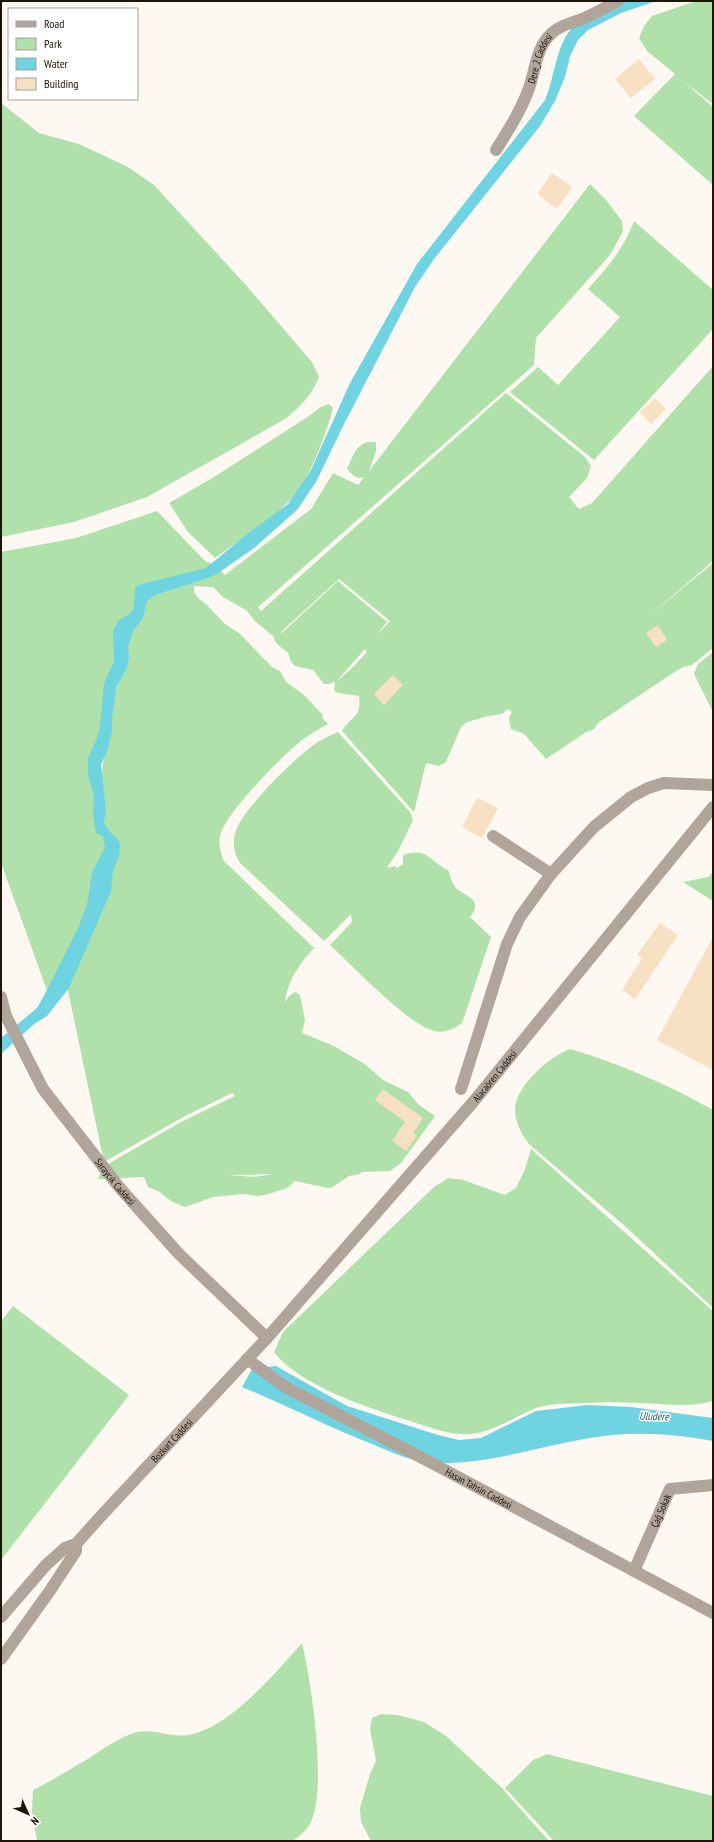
<svg xmlns="http://www.w3.org/2000/svg" width="714" height="1842" font-family="'PT Sans Narrow',sans-serif">
  <style>
    .green { fill: #b0e1aa; fill-rule: evenodd }
    .water { fill: #6ed4e1 }
    .building { fill: #f8e0c3 }
    .lines { fill: none; stroke-linecap: round; stroke-linejoin: round }
    .minor { stroke: #b1a49a; stroke-width: 12 }
    .labels { text-anchor: middle; stroke-width: 3; stroke-linejoin: round; paint-order: stroke }
    .street-label { font-size: 10px; fill: #1d150a; stroke: #fff }
    .water-label { font-size: 11px; font-style: italic; fill: #2c595f; stroke: #fff }
  </style>
  <rect width="100%" height="100%" fill="#fdf8f2"/>
  <!-- green -->
  <g class="green">
    <path d="M 696,1 L 713,1 L 713,104 L 683,81 L 713,107 L 713,185 L 634,116 L 675,74 L 647,51 L 639,38 L 644,26 L 652,16 Z"/>
    <path d="M 1,103 L 39,133 L 79,144 L 128,167 L 154,185 L 244,283 L 312,362 L 319,377 C 312,395 300,407 285,419 L 147,497 L 74,522 L 1,537 Z"/>
    <path d="M 590,184 L 606,200 L 622,221 L 623,231 L 610,255 L 536,338 L 534,365 L 258,607 L 261,611 L 506,393 L 585,457 L 591,466 L 587,478 L 569,497 L 579,509 L 592,503 L 713,366 L 713,561 L 649,616 L 713,563 L 713,648 L 692,665 L 683,667 L 670,675 L 598,723 L 594,729 L 586,732 L 546,759 L 524,734 L 511,729 L 509,718 L 512,712 L 508,709 L 502,714 L 488,716 L 467,722 L 461,727 L 446,762 L 439,766 L 426,763 L 414,812 L 342,731 C 352,715 362,718 359,696 L 339,693 L 334,691 L 335,683 L 333,682 L 330,684 L 324,684 L 313,670 L 295,666 L 291,662 L 288,653 L 276,643 L 273,636 L 255,621 L 246,610 L 223,597 L 213,587 L 194,586 L 194,592 L 198,598 L 207,605 L 225,624 L 239,633 L 272,667 L 280,671 L 286,682 L 303,694 L 323,715 L 322,718 L 328,724 C 319,729 310,734 302,740 C 282,756 225,813 220,836 C 218,844 221,852 223,860 L 314,948 C 300,963 287,981 285,1002 L 289,996 L 295,992 L 300,995 L 305,1020 L 302,1033 L 334,1046 L 351,1056 L 366,1065 L 383,1080 L 408,1092 L 419,1105 L 435,1116 L 401,1163 L 390,1171 L 362,1172 L 360,1174 L 349,1176 L 333,1187 L 328,1188 L 295,1181 L 287,1188 L 269,1194 L 258,1196 L 243,1194 L 213,1197 L 185,1207 L 171,1201 L 158,1191 L 148,1187 L 144,1177 L 98,1179 L 103,1167 L 115,1160 L 181,1122 L 235,1096 L 232,1093 L 185,1116 L 104,1162 L 67,986 L 115,844 L 104,829 L 109,839 L 93,907 L 49,996 L 1,863 L 1,552 L 76,538 L 157,511 L 206,562 L 212,563 L 225,575 L 311,509 L 333,473 L 358,485 L 364,477 C 356,480 352,474 347,469 C 354,454 357,440 376,442 L 376,451 L 369,471 ZM 339,579 L 390,621 L 377,635 L 387,622 L 338,581 L 282,633 L 281,632 ZM 165,584 L 165,590 L 149,595 L 126,645 L 142,589 ZM 126,645 L 106,740 L 100,788 L 102,824 L 100,821 L 98,752 ZM 365,649 L 367,652 L 351,669 L 336,682 ZM 273,1174 L 254,1177 L 228,1175 Z"/>
    <path d="M 634,221 L 713,290 L 713,329 L 594,460 L 510,392 L 538,367 L 558,385 L 620,317 L 588,289 C 607,268 624,249 634,221 Z"/>
    <path d="M 329,404 L 333,408 C 327,432 310,477 295,495 C 275,518 239,540 215,558 L 188,532 L 169,503 L 214,477 L 309,416 L 321,407 Z"/>
    <path d="M 713,652 L 713,712 L 694,674 L 698,664 Z"/>
    <path d="M 338,732 L 410,812 L 413,820 L 398,851 L 387,868 L 394,866 L 397,868 L 403,864 L 403,855 C 429,847 427,860 448,870 C 450,875 452,884 456,888 C 464,896 485,899 470,917 L 491,937 L 462,1023 C 455,1028 444,1034 434,1031 C 406,1023 353,966 330,945 L 352,922 L 351,914 L 324,941 L 240,863 C 233,852 232,839 237,828 C 246,806 300,752 321,740 C 326,737 332,735 338,732 Z"/>
    <path d="M 713,872 L 713,901 L 683,882 L 708,877 Z"/>
    <path d="M 570,1049 C 621,1064 667,1084 713,1110 L 713,1308 L 626,1227 L 529,1144 C 521,1133 516,1124 515,1111 C 514,1087 550,1056 570,1049 Z"/>
    <path d="M 531,1149 L 713,1311 L 713,1401 C 687,1408 667,1404 641,1403 C 622,1402 603,1402 584,1403 C 569,1404 550,1403 536,1408 C 515,1416 494,1432 471,1434 C 451,1436 429,1427 410,1421 C 369,1408 300,1386 274,1352 L 283,1332 L 434,1187 L 448,1178 L 463,1180 L 505,1195 L 516,1188 L 525,1169 Z"/>
    <path d="M 13,1306 L 129,1395 L 1,1560 L 1,1321 Z"/>
    <path d="M 302,1643 C 311,1681 328,1790 310,1824 C 306,1831 299,1836 293,1841 L 37,1841 L 32,1811 L 33,1790 C 53,1780 72,1768 91,1757 C 104,1748 116,1740 131,1734 C 151,1726 168,1738 188,1735 C 229,1729 275,1673 302,1643 Z"/>
    <path d="M 381,1714 L 398,1715 L 424,1722 L 446,1736 L 501,1787 L 549,1841 L 371,1841 L 361,1822 L 360,1808 L 370,1774 L 376,1761 L 370,1729 L 372,1718 Z"/>
    <path d="M 547,1754 L 713,1796 L 713,1841 L 554,1841 L 505,1788 L 533,1760 Z"/>
  </g>
  <!-- water -->
  <g class="water">
    <path d="M 624,1 L 656,1 L 621,13 L 588,30 L 578,40 L 570,56 L 565,77 L 555,101 L 540,126 L 434,259 L 415,287 L 342,428 L 316,482 L 297,510 L 254,548 L 217,574 L 208,578 L 155,595 L 147,601 L 143,618 L 133,631 L 128,647 L 129,658 L 127,668 L 117,686 L 112,717 L 112,732 L 107,752 L 101,764 L 106,810 L 104,823 L 110,832 L 118,839 L 120,845 L 119,856 L 113,870 L 111,891 L 69,988 L 47,1016 L 34,1024 L 1,1054 L 1,1038 L 37,1008 L 48,988 L 78,928 L 87,905 L 92,873 L 105,847 L 103,836 L 96,833 L 93,814 L 94,796 L 88,775 L 88,758 L 97,738 L 100,726 L 104,683 L 114,661 L 113,630 L 119,620 L 128,615 L 134,609 L 135,587 L 142,584 L 206,568 L 247,534 L 288,504 L 311,470 L 350,383 L 417,264 L 545,100 C 556,75 555,41 578,22 C 587,14 612,6 624,1 Z"/>
    <path d="M 276,1366 L 347,1406 L 438,1435 L 459,1440 L 481,1438 L 536,1411 L 588,1405 L 631,1407 L 713,1418 L 713,1441 C 676,1434 633,1431 596,1437 C 543,1445 492,1464 438,1463 C 415,1463 393,1453 372,1444 C 328,1427 286,1405 242,1387 L 252,1369 Z"/>
  </g>
  <!-- building -->
  <g class="building">
    <path d="M 639,59 L 655,79 L 631,98 L 615,79 Z"/>
    <path d="M 552,173 L 572,187 L 557,209 L 537,194 Z"/>
    <path d="M 655,398 L 666,409 L 651,424 L 640,412 Z"/>
    <path d="M 658,625 L 667,640 L 656,647 L 646,633 Z"/>
    <path d="M 393,675 L 403,685 L 384,705 L 374,694 Z"/>
    <path d="M 477,798 L 498,808 L 482,838 L 462,827 Z"/>
    <path d="M 660,923 L 678,935 L 635,999 L 622,990 L 642,958 L 637,955 Z"/>
    <path d="M 713,937 L 713,1070 L 657,1040 Z"/>
    <path d="M 383,1089 L 423,1118 L 413,1133 L 417,1136 L 406,1151 L 392,1141 L 405,1122 L 375,1100 Z"/>
  </g>
  <g class="lines">
    <!-- minor -->
    <g class="minor">
      <path id="s1" d="M 496,150 C 508,131 520,112 528,91 C 536,71 535,48 552,33 C 560,25 572,23 582,19 C 594,14 606,7 618,1"/>
      <path d="M 493,836 L 551,874"/>
      <path id="s2" d="M 1,997 L 6,1016 L 43,1089 L 119,1187 L 179,1254 L 267,1338"/>
      <path d="M 461,1089 L 507,944 L 520,917 L 551,874 L 594,827 L 631,797 L 648,788 L 664,783 L 713,785"/>
      <path id="s3" d="M 247,1359 L 287,1388 L 428,1461 L 713,1613"/>
      <path id="s4" d="M 634,1571 L 670,1489 L 713,1485"/>
      <path id="s5" d="M 1,1617 L 46,1565 L 65,1548 L 76,1544 L 102,1515 L 267,1338 L 474,1101 L 713,807"/>
      <path d="M 1,1659 L 49,1592 L 76,1551 L 76,1544"/>
    </g>
  </g>
  <g class="labels">
    <!-- street labels -->
    <g class="street-label">
      <text dy="4" stroke="none"><textPath href="#s1" startOffset="102">Dere_2 Caddesi</textPath></text>
      <text dy="4" stroke="none"><textPath href="#s5" startOffset="734">Alacaören Caddesi</textPath></text>
      <text dy="4" stroke="none"><textPath href="#s2" startOffset="219">Saraycık Caddesi</textPath></text>
      <text dy="4" stroke="none"><textPath href="#s5" startOffset="247">Bozkurt Caddesi</textPath></text>
      <text dy="4" stroke="none"><textPath href="#s3" startOffset="266">Hasan Tahsin Caddesi</textPath></text>
      <text dy="4" stroke="none"><textPath href="#s4" startOffset="66">Çağ Sokak</textPath></text>
    </g>
    <!-- water labels -->
    <g class="water-label">
      <text transform="translate(654 1416) rotate(2)" y="4">Uludere</text>
    </g>
  </g>
  <!-- border -->
  <rect width="714" height="1842" fill="none" stroke="#1d150a" stroke-width="4"/>
  <!-- legend -->
  <rect x="8" y="8" width="130" height="92" fill="#ffffff" stroke="#a5a19d"/>
  <rect x="16" y="21" width="20" height="6" fill="#b1a49a" stroke="#a5a19d"/>
  <text x="44" y="28" font-size="12" fill="#1d150a">Road</text>
  <rect x="16" y="38" width="20" height="12" fill="#b0e1aa" stroke="#a5a19d"/>
  <text x="44" y="48" font-size="12" fill="#1d150a">Park</text>
  <rect x="16" y="58" width="20" height="12" fill="#6ed4e1" stroke="#a5a19d"/>
  <text x="44" y="68" font-size="12" fill="#1d150a">Water</text>
  <rect x="16" y="78" width="20" height="12" fill="#f8e0c3" stroke="#a5a19d"/>
  <text x="44" y="88" font-size="12" fill="#1d150a">Building</text>
  <!-- north arrow -->
  <g transform="translate(28 1814) rotate(135)" stroke="#ffffff" stroke-width="3" paint-order="stroke">
  <path d="M0-3L7 15L0 10L-7 15Z" fill="#1d150a"/>
  <text y="-6" font-size="11" font-weight="bold" text-anchor="middle" fill="#1d150a">N</text>
  </g>
</svg>
